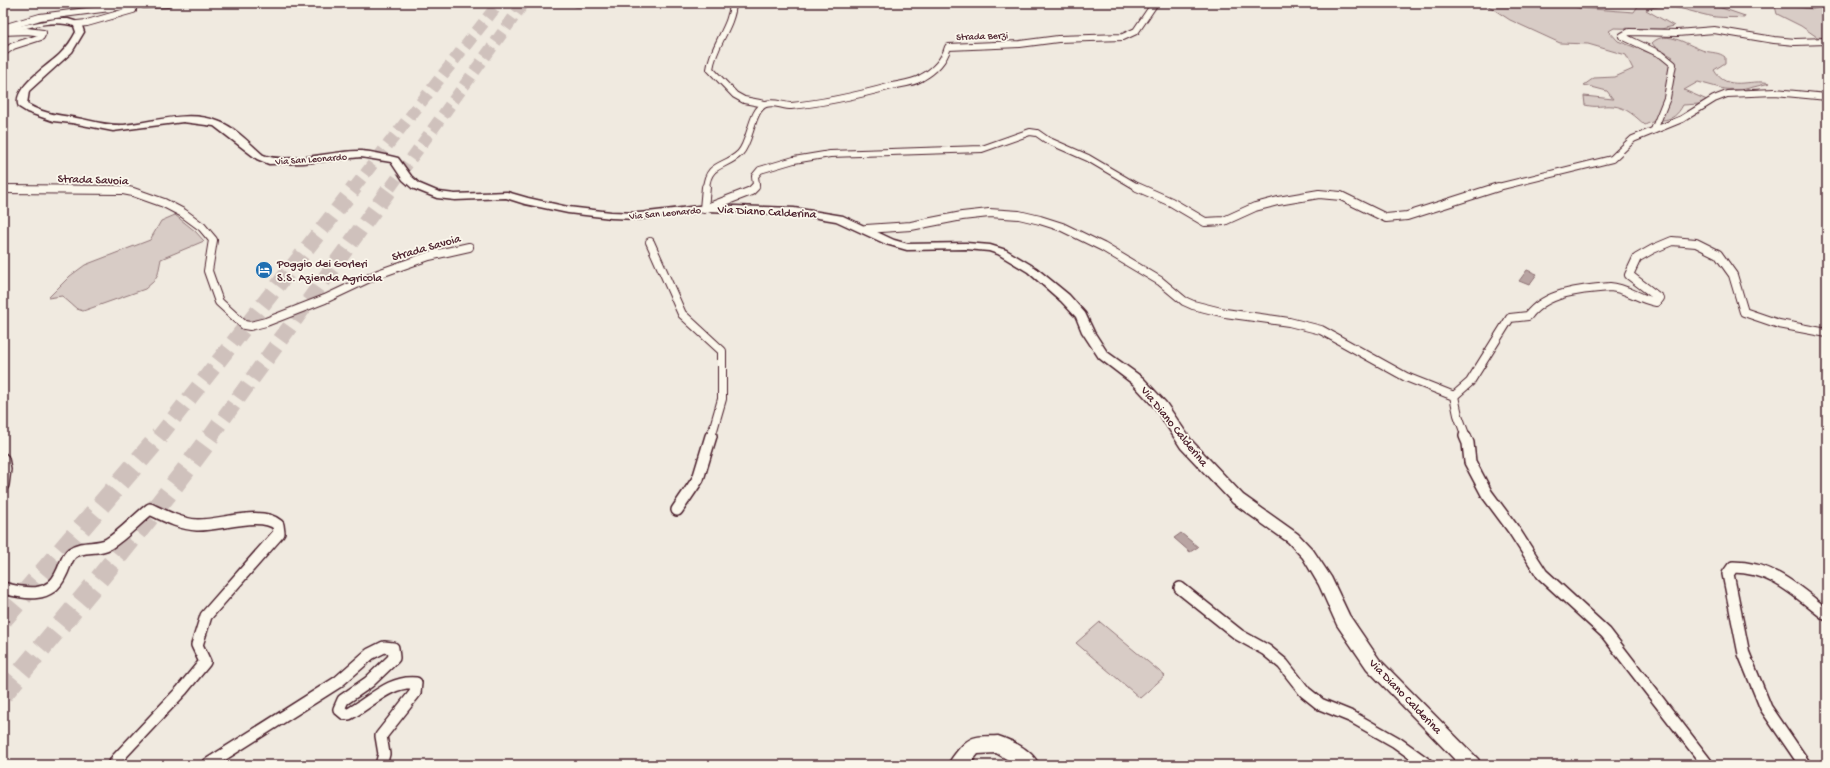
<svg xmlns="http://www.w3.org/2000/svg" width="1830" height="768" font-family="'Gochi Hand',sans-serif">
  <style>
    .green { fill: #d8ccc6; stroke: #917678 }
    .water { fill: #b8a4a2; stroke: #8c6f72 }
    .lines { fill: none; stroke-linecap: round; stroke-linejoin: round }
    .highway-tunnel-far2 { stroke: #cfc1bc; stroke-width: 12; stroke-dasharray: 12 6; stroke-linecap: butt }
    .highway-tunnel-far1 { stroke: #cfc1bc; stroke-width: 16; stroke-dasharray: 16 8; stroke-linecap: butt }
    .highway-tunnel { stroke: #cfc1bc; stroke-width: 20; stroke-dasharray: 20 10; stroke-linecap: butt }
    .street-far2-casing { stroke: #4a1f2b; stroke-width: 8 }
    .street-far1-casing { stroke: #4a1f2b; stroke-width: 10 }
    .street-casing { stroke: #4a1f2b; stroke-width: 14 }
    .secondary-casing { stroke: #4a1f2b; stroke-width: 3 }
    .street-far2 { stroke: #fbf7ec; stroke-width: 6 }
    .street-far1 { stroke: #fbf7ec; stroke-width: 8 }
    .street { stroke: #fbf7ec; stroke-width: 11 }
    .secondary { fill: #fbf7ec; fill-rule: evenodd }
    .labels { text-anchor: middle; stroke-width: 3.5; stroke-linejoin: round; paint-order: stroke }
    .far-street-label { font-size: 10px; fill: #4a1f2b; stroke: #fbf7ec }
    .street-label { font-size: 12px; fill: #4a1f2b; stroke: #fbf7ec }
    .poi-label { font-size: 12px; fill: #4a1f2b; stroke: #fbf7ec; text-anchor: start }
  </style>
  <rect width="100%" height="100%" fill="#f0eae0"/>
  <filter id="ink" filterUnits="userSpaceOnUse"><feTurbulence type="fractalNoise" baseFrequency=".025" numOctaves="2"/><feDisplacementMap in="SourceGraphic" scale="8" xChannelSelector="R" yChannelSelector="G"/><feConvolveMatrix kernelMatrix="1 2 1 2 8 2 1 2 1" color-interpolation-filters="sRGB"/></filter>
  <g filter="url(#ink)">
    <!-- green -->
    <g class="green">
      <path d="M 1484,3 L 1565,3 L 1579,8 L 1634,12 L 1640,3 L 1707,3 L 1745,16 L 1744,18 C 1735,17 1725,18 1716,17 C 1693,14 1668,0 1646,10 L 1674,26 L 1661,29 L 1614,28 L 1609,31 L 1618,41 L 1655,55 L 1671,58 L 1673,57 L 1655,47 L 1652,43 C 1667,28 1690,47 1705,51 C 1712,53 1719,52 1725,57 L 1725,63 L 1714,70 C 1727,93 1750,78 1770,83 L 1741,90 L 1724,89 L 1698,82 L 1684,90 L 1707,100 L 1699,104 L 1683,105 C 1672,126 1661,116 1645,125 C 1636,117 1626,107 1613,106 C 1602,105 1597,108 1585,105 L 1584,96 L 1613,99 L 1607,91 L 1584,85 L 1594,78 L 1615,77 L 1633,69 L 1626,55 L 1588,44 L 1560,43 L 1510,20 Z"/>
      <path d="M 1783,5 L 1813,9 L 1827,5 L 1827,38 L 1817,37 L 1801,26 L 1777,14 L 1775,6 Z"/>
      <path d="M 175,215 L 195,231 L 204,241 L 161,259 L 158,274 L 153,282 L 145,289 L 83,311 L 77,309 L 62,296 L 48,298 L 70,276 L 85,265 L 150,240 L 161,221 Z"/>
      <path d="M 1100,622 L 1165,676 L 1140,698 L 1076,643 Z"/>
    </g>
    <!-- water -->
    <g class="water">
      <path d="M 1527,270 L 1537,274 L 1529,285 L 1519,281 Z"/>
      <path d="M 1181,533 L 1198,547 L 1190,552 L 1174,538 Z"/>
    </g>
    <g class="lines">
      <!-- highway-tunnel-far2 -->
      <g class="highway-tunnel-far2">
        <path d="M 354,188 L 499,3"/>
        <path d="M 390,188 L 524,3"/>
      </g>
      <!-- highway-tunnel-far1 -->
      <g class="highway-tunnel-far1">
        <path d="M 159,437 L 355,187"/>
        <path d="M 210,437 L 391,187"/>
      </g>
      <!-- highway-tunnel -->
      <g class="highway-tunnel">
        <path d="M 3,619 L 160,436"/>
        <path d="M 3,694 C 74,609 146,525 211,436"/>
      </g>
      <defs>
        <g id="street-far2">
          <path d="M 577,3 L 580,3"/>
          <path d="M 733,3 C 732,27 713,45 710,69 L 735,95 L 744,100 L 765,104"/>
          <path d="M 144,5 L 168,4"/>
          <path d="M 77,24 L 87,23 L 133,10"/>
          <path d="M 3,28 L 40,17 L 149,3"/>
          <path d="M 3,32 L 27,31 L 43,33 L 41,37 L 13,46 L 3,53"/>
          <path d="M 1654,130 L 1667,98 L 1673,64 L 1662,55 L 1622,36 L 1629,32 L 1677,33 L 1714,30 L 1774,40 L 1795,42 L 1827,41"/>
          <path d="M 706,188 C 708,162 725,168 740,153 C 751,142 751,109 766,104 C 774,101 783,106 791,106 C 825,103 859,95 892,86 C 901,84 913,83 921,78 C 934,71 944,61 948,47 L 1020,44 L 1058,39 L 1123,37 L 1136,31 L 1155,3"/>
          <path d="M 754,188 L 756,185 L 755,176 L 760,170 L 794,160 L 830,154 L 982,149 L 1030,132 L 1037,133 L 1047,140 L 1088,158 L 1139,188"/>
          <path d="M 1494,188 L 1612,159 L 1633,139 L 1682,119 L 1714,99 L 1727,94 L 1775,92 L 1827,97"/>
        </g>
        <g id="street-far1">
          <path d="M 1137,187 L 1171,202 L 1205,222 L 1224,221 L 1255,207 L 1278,201 L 1319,194 L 1341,196 L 1386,218 L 1407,216 L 1498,187"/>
          <path d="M 3,189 L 123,190 L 133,192 L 164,203 L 183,213 L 202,227 L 213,240 L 208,271 L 219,302 L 244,325 L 250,326 L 266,322 L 325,299 L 378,274 L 429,256 L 469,247"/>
          <path d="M 707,208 L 751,191 L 755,187"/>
          <path d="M 704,209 L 706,187"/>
          <path d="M 866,229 L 911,226 L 962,216 L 989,213 L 1019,215 L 1040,220 L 1062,227 L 1103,247 L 1160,281 L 1184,301 L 1193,305 L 1225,313 L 1289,322 L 1321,330 L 1406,377 L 1454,396 L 1458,415 L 1466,437"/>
          <path d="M 650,242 L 682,314 L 722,351 L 722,399 L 711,437"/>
          <path d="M 1454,396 L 1470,382 L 1510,318 L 1528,316 C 1546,292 1582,289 1610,287 C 1627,288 1640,300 1656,302 L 1659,298 L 1629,275 L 1637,258 L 1653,249 L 1672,241 L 1696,243 L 1718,254 L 1733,275 L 1744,312 L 1779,324 L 1827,333"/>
        </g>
        <g id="street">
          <path d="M 1465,436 L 1468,443 L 1470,462 L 1487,494 L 1513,529 L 1542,574 L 1606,633 L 1708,765"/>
          <path d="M 3,459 L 5,469 L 3,485"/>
          <path d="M 677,510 L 698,479 L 711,436"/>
          <path d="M 3,588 C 25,594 50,599 61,574 C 65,567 66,558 72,553 C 82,545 97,550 108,544 C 123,535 136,520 150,509 C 165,516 180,524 197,525 C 219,526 261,510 278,525 L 279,533 L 206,616 L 197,645 L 205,662 L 182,690 L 117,759 L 114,765"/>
          <path d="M 1180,588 L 1239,635 L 1266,650 L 1283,664 L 1305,692 L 1320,704 L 1352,717 L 1396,742 L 1428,765"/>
          <path d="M 207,765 L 338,682 L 370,654 L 384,647 L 393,648 L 394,658 L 369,682 L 343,700 L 339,709 L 345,714 L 349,714 C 370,703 390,680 416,683 L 415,693 L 381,736 L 384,754 L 381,765"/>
          <path d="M 1805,765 L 1766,708 L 1744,654 L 1728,574 L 1733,567 C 1773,567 1797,592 1827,615"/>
        </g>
        <g id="secondary">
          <path d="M 55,19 L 68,19 L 81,23 L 84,32 L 72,52 L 29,91 L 27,104 C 45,115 62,115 82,119 C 95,122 110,126 124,125 C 155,122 189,109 220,122 C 236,128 250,144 263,155 C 287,165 335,150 361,151 C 373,152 386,155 398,158 L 411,176 L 420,184 L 439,192 L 455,194 L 507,192 L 528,198 L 568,207 L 611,212 L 639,213 L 707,205 L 794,208 L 843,216 L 894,240 L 908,244 L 966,243 L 990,245 L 1006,250 L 1036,268 L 1069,295 L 1085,313 L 1094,332 L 1107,352 L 1143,378 L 1166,403 L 1191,440 L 1243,495 L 1298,534 L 1313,550 L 1331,577 L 1349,615 L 1379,659 L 1478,759 L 1481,765 L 1460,765 L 1367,669 L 1337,625 L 1319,585 L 1303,558 L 1288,542 L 1233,503 L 1181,448 L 1156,409 L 1133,384 L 1099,358 L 1082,332 L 1076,317 L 1061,301 L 1028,272 L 998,254 L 989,251 L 966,249 L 907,250 L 886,244 L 836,221 L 794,214 L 707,211 L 639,219 L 611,218 L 568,213 L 525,204 L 506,198 L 455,200 L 437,198 L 412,188 L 403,180 L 391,162 L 361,157 L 303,163 L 269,164 L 257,159 L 214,126 L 183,122 L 113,131 L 72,123 L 53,121 L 27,112 L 19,107 C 10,89 49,65 60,54 C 67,47 72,40 76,32 L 74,26 C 52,18 25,29 3,34 L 3,29 Z"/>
          <path d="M 998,736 C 1013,741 1032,750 1039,765 L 1017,765 L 996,753 L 978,754 L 969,765 L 948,765 C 951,759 954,755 959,749 C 972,734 978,737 998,736 Z"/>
        </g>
      </defs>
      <!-- street-far2 casing -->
      <use href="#street-far2" class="street-far2-casing"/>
      <!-- street-far1 casing -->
      <use href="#street-far1" class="street-far1-casing"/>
      <!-- street casing -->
      <use href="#street" class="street-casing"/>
      <!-- secondary casing -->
      <use href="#secondary" class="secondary-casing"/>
      <!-- street-far2 -->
      <use href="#street-far2" class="street-far2"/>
      <!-- street-far1 -->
      <use href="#street-far1" class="street-far1"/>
      <!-- street -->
      <use href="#street" class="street"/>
      <!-- secondary -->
      <use href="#secondary" class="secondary"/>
    </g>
  </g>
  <!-- icons -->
  <defs>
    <symbol id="hotel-disc" viewBox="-11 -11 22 22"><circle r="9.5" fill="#1f6fb2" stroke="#fbf7ec"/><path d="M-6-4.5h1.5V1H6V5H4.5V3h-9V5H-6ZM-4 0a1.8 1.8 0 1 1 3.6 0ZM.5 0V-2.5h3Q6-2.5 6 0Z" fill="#fff"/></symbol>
  </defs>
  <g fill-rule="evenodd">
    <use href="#hotel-disc" x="254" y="260" width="20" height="20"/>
  </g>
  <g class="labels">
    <!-- far-street labels -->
    <g class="far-street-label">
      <text transform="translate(982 35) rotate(-2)" y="4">Strada Berzi</text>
      <text transform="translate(311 158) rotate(-4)" y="4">Via San Leonardo</text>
      <text transform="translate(665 212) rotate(-5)" y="4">Via San Leonardo</text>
    </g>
    <!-- street labels -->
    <g class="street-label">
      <text transform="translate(93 179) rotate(2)" y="4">Strada Savoia</text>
      <text transform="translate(767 211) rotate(3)" y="4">Via Diano Calderina</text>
      <text transform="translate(426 247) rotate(-16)" y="4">Strada Savoia</text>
      <text transform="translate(1175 426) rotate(51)" y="4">Via Diano Calderina</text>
      <text transform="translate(1406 696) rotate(46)" y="4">Via Diano Calderina</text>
    </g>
    <!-- poi labels -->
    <g class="poi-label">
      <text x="277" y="267">Poggio dei Gorleri<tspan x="277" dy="14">S.S. Azienda Agricola</tspan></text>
    </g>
  </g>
  <!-- margin -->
  <rect width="1830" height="768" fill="none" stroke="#fbf7ec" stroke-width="16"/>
  <rect x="8" y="8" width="1814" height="752" fill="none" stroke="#4a1f2b" stroke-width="1.5" filter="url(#ink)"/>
</svg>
